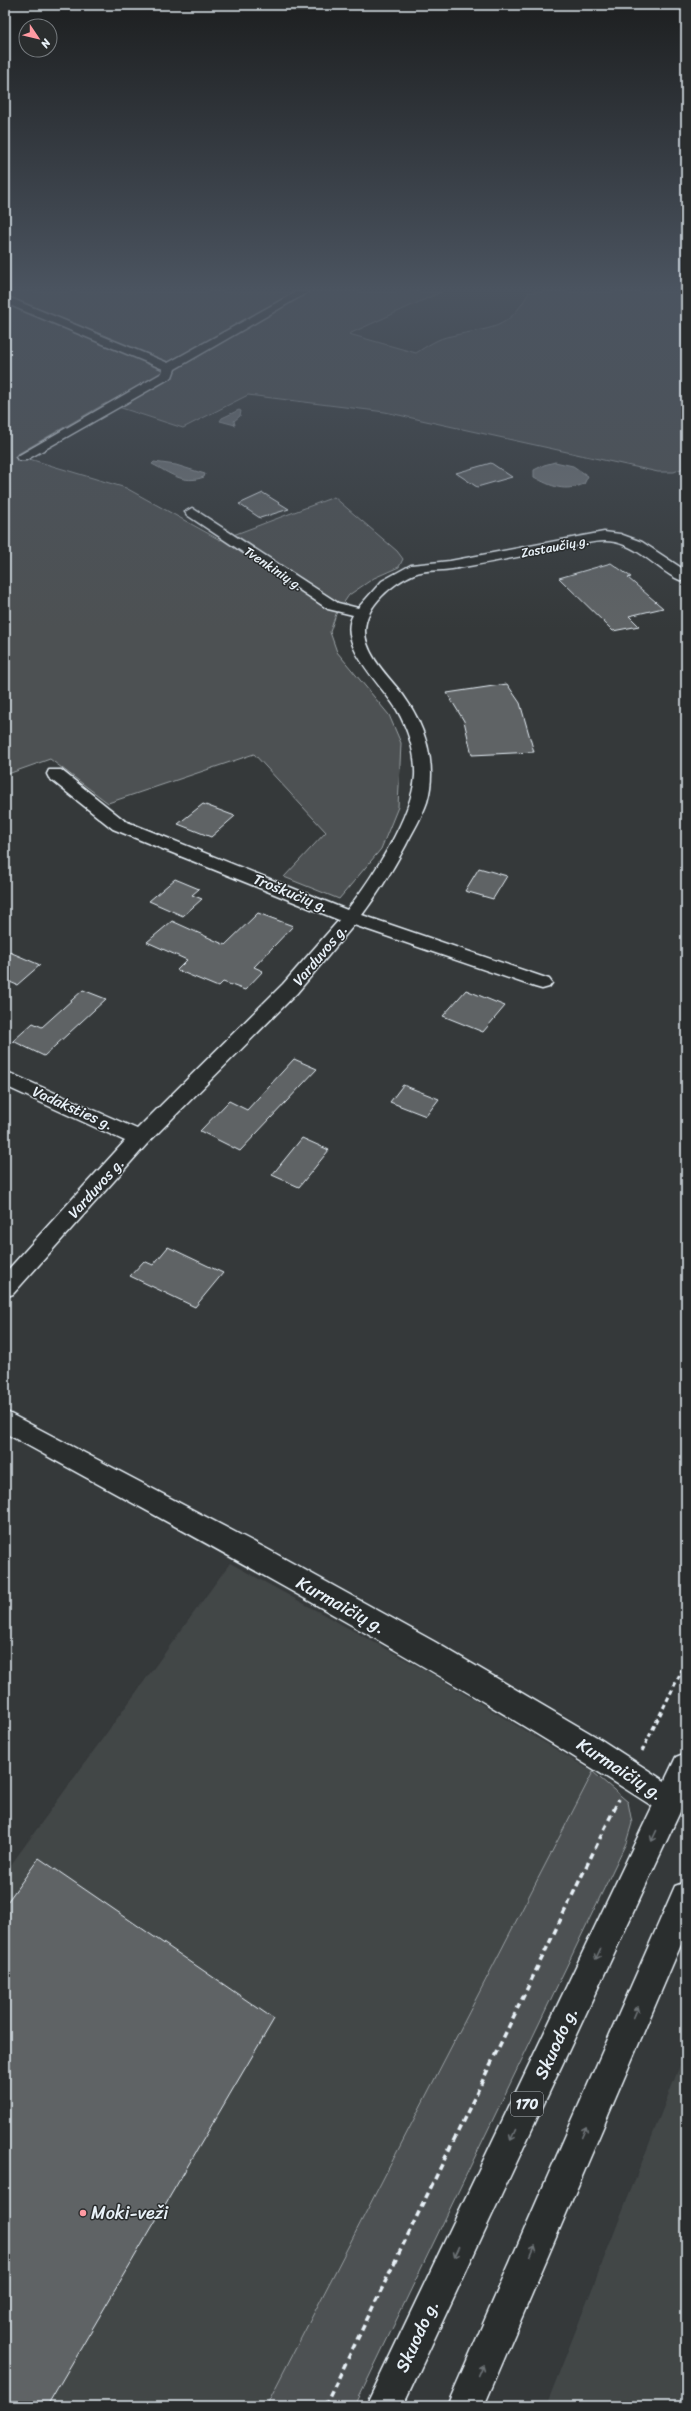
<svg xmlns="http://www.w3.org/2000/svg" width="691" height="2411" font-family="Sriracha,sans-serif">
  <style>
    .built { fill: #424647 }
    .green { fill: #4d5152; stroke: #9aa1a5 }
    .water { fill: #707579; stroke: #a0a7ac }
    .building { fill: #5f6365; stroke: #e8f1f8 }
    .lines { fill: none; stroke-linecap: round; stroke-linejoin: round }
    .street-casing { stroke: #e8f1f8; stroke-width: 3 }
    .primary-casing { stroke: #e8f1f8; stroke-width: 3 }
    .path-far1 { stroke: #e8f1f8; stroke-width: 3; stroke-dasharray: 4.5 3.5; stroke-linecap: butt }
    .path { stroke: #e8f1f8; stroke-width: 3.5; stroke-dasharray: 6 4.5; stroke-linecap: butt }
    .street { fill: #2a2d2e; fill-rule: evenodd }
    .primary { fill: #2a2d2e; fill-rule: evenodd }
    .oneway { stroke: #6c7275 }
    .poi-dot { fill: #ff9aa2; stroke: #2a2d2e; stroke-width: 1.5 }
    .labels { text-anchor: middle; stroke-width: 3; stroke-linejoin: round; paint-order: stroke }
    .far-street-label { font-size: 13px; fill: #e8f1f8; stroke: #2a2d2e }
    .shield { fill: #2a2d2e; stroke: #afb6bb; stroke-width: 1 }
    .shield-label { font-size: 14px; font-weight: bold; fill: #e8f1f8 }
    .street-label { font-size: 15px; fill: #e8f1f8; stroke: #2a2d2e }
    .near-street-label { font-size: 18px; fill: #e8f1f8; stroke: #2a2d2e }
    .near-poi-label { font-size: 18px; fill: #e8f1f8; stroke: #2a2d2e; text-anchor: start }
  </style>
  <rect width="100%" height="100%" fill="#35393a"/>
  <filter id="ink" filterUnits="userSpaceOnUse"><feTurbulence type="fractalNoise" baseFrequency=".025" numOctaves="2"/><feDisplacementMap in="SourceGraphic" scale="8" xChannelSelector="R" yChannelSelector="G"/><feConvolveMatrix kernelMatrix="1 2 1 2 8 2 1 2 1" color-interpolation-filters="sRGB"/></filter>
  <g filter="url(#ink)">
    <!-- built -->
    <g class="built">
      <path d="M 230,1563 L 430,1673 L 593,1772 L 266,2406 L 5,2406 L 5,1873 Z"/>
      <path d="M 686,2050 L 686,2406 L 546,2406 Z"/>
    </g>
    <!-- green -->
    <g class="green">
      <path d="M 5,292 L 441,292 L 349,334 L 416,353 C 427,346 438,338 451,336 C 490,327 508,332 529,292 L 686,292 L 686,467 L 674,472 L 658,472 L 385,412 L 248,395 L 183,428 L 106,403 L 16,455 L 126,488 L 220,540 L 334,497 L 397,551 L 403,559 L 399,567 L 374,578 L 349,595 L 336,614 L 330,632 L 337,652 L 389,715 L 401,743 L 398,807 L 381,849 L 339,899 L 284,877 L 326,832 L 254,754 L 108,803 L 50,759 L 5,775 Z"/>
      <path d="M 593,1772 L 628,1802 L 632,1823 L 626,1843 L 355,2406 L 266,2406 Z"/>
    </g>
    <!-- water -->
    <g class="water">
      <path d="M 239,410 L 241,411 L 240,416 L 234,421 L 235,425 L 220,421 L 222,418 Z"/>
      <path d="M 154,462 L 176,465 L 205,474 L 204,477 C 183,485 170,473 152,464 Z"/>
      <path d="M 555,462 L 573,466 L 588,476 L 584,484 C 565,492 552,487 534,477 L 534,470 L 544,465 Z"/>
    </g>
    <!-- building -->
    <g class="building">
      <path d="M 491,463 L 512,477 L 477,487 L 456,473 Z"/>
      <path d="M 263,493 L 289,509 L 260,518 L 239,504 Z"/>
      <path d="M 611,563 L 631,577 L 628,578 L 663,608 L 629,616 L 639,626 L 613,631 L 559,578 Z"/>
      <path d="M 507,684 L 520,703 L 534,752 L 472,755 L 464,721 L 447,693 Z"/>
      <path d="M 203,804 L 235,816 L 211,837 L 178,824 Z"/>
      <path d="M 479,868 L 507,876 L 493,899 L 465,891 Z"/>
      <path d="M 175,879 L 199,889 L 192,895 L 202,899 L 183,916 L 149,901 Z"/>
      <path d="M 258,913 L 293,926 L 254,967 L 263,971 L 245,990 L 223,982 L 218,987 L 177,970 L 187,960 L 147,942 L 172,921 L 225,945 Z"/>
      <path d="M 5,950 L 40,965 L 17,985 L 5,980 Z"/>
      <path d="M 83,990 L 106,999 L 44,1056 L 13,1041 L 33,1023 L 42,1027 Z"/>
      <path d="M 466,990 L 505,1006 L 483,1032 L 443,1016 Z"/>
      <path d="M 294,1059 L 317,1069 L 240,1151 L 200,1131 L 229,1101 L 247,1110 Z"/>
      <path d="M 403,1085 L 439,1099 L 426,1116 L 390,1102 Z"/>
      <path d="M 302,1138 L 329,1150 L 299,1187 L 272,1175 Z"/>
      <path d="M 168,1247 L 223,1273 L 195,1307 L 130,1276 L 144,1261 L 153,1265 Z"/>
      <path d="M 39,1858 L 274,2019 L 47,2406 L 5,2406 L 5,1905 Z"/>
    </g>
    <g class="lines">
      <defs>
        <g id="street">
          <path d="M 296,292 L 308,292 L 175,369 L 172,377 L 26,460 L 18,460 L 16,457 L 162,373 L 163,369 L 5,303 L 5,296 L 168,363 Z"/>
          <path d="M 192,508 L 338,603 L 358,608 L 382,581 L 411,565 L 450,561 L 604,532 L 620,534 L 642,542 L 686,571 L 686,582 C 664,577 643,548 615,542 C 601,539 587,543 574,546 C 533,554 493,562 452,569 C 440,571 426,569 414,574 C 393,583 365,605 365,631 C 365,655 389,677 403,695 C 425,725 438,765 427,802 C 422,817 413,831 406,845 C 393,869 378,894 362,915 L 549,979 L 552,983 L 549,987 L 542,989 L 535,987 L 354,925 L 297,993 L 147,1144 L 13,1294 L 5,1297 L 5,1273 L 125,1141 L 5,1086 L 5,1071 L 137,1129 L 283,984 L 339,920 L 113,829 L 49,778 L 47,774 L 49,770 L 61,770 L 125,821 L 347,910 C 372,878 412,817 415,776 C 416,754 408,729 397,710 C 384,687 336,645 353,615 L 328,609 L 187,515 L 185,512 Z"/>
          <path d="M 5,1411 L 267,1549 L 435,1642 L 600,1739 L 680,1791 L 685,1801 L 680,1811 L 670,1816 L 660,1811 C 448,1674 226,1554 5,1433 Z"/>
        </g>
        <g id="primary">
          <path d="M 686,1753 L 686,1799 L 403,2406 L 366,2406 L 676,1757 Z"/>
          <path d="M 686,1882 L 686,1933 L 484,2406 L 447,2406 L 675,1886 Z"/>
        </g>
      </defs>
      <!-- street casing -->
      <use href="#street" class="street-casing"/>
      <!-- primary casing -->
      <use href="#primary" class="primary-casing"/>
      <!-- path-far1 -->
      <path class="path-far1" d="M 642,1751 L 686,1662"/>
      <!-- path -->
      <path class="path" d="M 325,2406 L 619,1799"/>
      <!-- street -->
      <use href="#street" class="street"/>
      <!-- primary -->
      <use href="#primary" class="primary"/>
    </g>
    <!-- one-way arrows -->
    <defs><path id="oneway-shaft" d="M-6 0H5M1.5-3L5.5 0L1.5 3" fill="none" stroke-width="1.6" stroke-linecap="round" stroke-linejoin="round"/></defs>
    <g class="oneway">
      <use href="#oneway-shaft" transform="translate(654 1836) rotate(115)"/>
      <use href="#oneway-shaft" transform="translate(598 1954) rotate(115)"/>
      <use href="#oneway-shaft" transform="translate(636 2012) rotate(-67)"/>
      <use href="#oneway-shaft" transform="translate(584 2132) rotate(-67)"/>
      <use href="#oneway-shaft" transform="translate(513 2135) rotate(115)"/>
      <use href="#oneway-shaft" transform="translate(533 2251) rotate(-67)"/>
      <use href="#oneway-shaft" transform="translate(457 2252) rotate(115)"/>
      <use href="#oneway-shaft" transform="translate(481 2370) rotate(-67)"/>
    </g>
  </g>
  <!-- sky -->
  <linearGradient id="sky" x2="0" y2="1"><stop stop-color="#1d1f20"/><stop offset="0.46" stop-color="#4b5460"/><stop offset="1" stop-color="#4b5460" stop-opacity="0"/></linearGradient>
  <rect width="691" height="629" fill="url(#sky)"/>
  <!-- markers -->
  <circle class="poi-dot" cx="83" cy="2213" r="4"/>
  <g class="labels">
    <!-- far-street labels -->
    <g class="far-street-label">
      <text transform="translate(555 546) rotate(-11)" y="5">Zastaučių g.</text>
      <text transform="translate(274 568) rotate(34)" y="5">Tvenkinių g.</text>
    </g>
    <!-- shield labels -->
    <rect class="shield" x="511" y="2092" width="32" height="24" rx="3"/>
    <g class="shield-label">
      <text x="527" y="2109">170</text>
    </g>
    <!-- street labels -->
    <g class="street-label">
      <text transform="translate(291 893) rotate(22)" y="5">Troškučių g.</text>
      <text transform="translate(320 955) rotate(-50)" y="5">Varduvos g.</text>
      <text transform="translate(73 1108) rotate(24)" y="5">Vadaksties g.</text>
      <text transform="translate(96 1188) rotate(-48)" y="5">Varduvos g.</text>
    </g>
    <!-- near-street labels -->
    <g class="near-street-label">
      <text transform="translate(341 1605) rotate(29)" y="6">Kurmaičių g.</text>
      <text transform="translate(620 1769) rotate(33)" y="6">Kurmaičių g.</text>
      <text transform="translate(556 2043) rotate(-65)" y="6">Skuodo g.</text>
      <text transform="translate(417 2336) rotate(-65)" y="6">Skuodo g.</text>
    </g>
    <!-- near-poi labels -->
    <g class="near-poi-label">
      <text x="91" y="2219">Moki-veži</text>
    </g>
  </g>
  <!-- margin -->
  <rect width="691" height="2411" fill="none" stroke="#2a2d2e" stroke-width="20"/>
  <rect x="10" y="10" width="671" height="2391" fill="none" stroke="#e8f1f8" stroke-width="1.5" filter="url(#ink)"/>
  <!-- north arrow -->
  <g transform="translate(38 38) rotate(125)"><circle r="19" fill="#2a2d2e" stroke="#767b7f"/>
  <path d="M0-3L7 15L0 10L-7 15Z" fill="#ff9aa2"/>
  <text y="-6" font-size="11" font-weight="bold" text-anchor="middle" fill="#e8f1f8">N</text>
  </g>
</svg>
